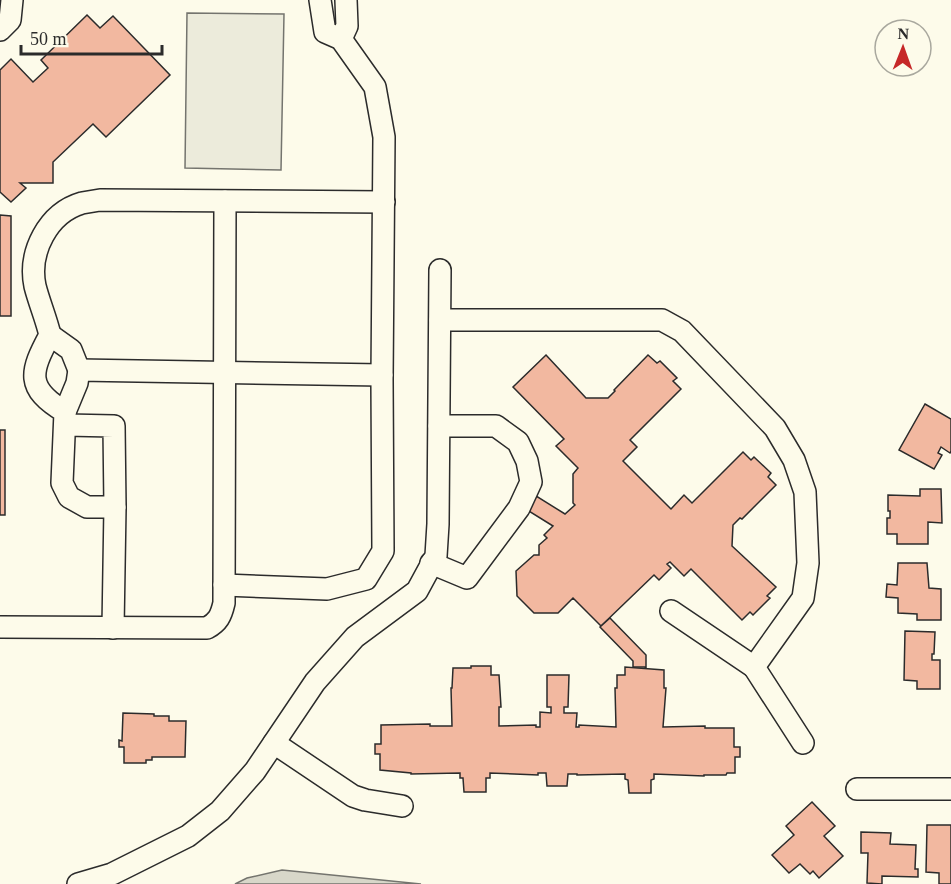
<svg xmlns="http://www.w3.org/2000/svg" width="951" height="884" font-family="Georgia,serif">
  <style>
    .green { fill: #ecebdb; stroke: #74746e; stroke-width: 1.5 }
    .water { fill: #d8d7c9; stroke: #74746e; stroke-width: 1.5 }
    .building { fill: #f2b8a0; stroke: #2b2b2b; stroke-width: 1.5 }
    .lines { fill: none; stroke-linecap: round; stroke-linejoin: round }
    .minor-casing { stroke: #2b2b2b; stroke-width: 24 }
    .minor { stroke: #fdfbea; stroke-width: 21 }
  </style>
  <rect width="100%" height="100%" fill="#fdfbea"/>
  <!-- green -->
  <path class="green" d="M 187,13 L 284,14 L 281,170 L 185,168 Z"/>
  <!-- water -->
  <path class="water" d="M 282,870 L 421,884 L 235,884 L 247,878 Z"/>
  <!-- building -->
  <g class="building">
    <path d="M 87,15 L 100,28 L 113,16 L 170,75 L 106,137 L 93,124 L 53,162 L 53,183 L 20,183 L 26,188 L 11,202 L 0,192 L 0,70 L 11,59 L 33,82 L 48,68 L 41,60 Z"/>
    <path d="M 0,215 L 11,216 L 11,316 L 0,316 Z"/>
    <path d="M 546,355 L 586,398 L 608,398 L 615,391 L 614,390 L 648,355 L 657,363 L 660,361 L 677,378 L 673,381 L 681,389 L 630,440 L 637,447 L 623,461 L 671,509 L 684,495 L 692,503 L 743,452 L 751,460 L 754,457 L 771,473 L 768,477 L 776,485 L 742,519 L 740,518 L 733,525 L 732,546 L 776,587 L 767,596 L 770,598 L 753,615 L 750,612 L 742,620 L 691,569 L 684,576 L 670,562 L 667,564 L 671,568 L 659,580 L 654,575 L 601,626 L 573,598 L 558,613 L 534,613 L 517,596 L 516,571 L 534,555 L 539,555 L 539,545 L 547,538 L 544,535 L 553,526 L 524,508 L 533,494 L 565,514 L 575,505 L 573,503 L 573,474 L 578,468 L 556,446 L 564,439 L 513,387 Z"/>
    <path d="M 925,404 L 951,419 L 951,451 L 950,453 L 941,447 L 938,453 L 942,455 L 934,469 L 899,450 Z"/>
    <rect x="0" y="430" width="5" height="85"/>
    <path d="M 920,489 L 941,489 L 942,523 L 928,522 L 928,544 L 897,544 L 897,534 L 887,534 L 887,518 L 890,518 L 890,511 L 888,511 L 888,495 L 920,496 Z"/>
    <path d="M 898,563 L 927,563 L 929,588 L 941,589 L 941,620 L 917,620 L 917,614 L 898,613 L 898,598 L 886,597 L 887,584 L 897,585 Z"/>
    <path d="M 610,618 L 646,655 L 646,670 L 645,667 L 633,667 L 633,661 L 600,627 Z"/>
    <path d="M 905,631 L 935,632 L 934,654 L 932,654 L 932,660 L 940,660 L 940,689 L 917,689 L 917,681 L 904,680 Z"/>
    <path d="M 471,666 L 491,666 L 491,675 L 499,675 L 501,707 L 499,707 L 499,726 L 536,725 L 536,727 L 540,727 L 540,712 L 551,713 L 551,707 L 547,707 L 547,675 L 569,675 L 568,707 L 564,707 L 564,713 L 577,713 L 576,727 L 579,727 L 579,725 L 616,727 L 615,688 L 617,688 L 617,675 L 625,675 L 625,667 L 664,670 L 664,688 L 666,688 L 663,727 L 705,726 L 705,728 L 734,728 L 734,747 L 740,747 L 740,757 L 735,757 L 735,773 L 727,773 L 726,775 L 704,775 L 704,776 L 654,774 L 654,779 L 651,780 L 651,793 L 629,793 L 628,780 L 625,779 L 625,774 L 577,775 L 577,774 L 568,774 L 567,786 L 547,786 L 546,773 L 538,773 L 538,775 L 490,773 L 490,778 L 486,778 L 486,792 L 464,792 L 463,778 L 460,778 L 460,773 L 411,774 L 411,773 L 380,770 L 380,754 L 375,754 L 375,744 L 381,744 L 381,725 L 430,724 L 430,726 L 452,726 L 451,688 L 452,688 L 453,668 L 471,668 Z"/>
    <path d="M 123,713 L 154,714 L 154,716 L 169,716 L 169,721 L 186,721 L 185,757 L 152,757 L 152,760 L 146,760 L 146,763 L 124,763 L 124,747 L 119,747 L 119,740 L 122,741 Z"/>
    <path d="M 812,802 L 835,826 L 824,836 L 843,856 L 819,878 L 813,871 L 810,874 L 800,864 L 789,873 L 772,855 L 794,835 L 786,826 Z"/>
    <path d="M 927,825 L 951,825 L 951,884 L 939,884 L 939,873 L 926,872 Z"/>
    <path d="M 861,832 L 891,833 L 890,844 L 916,845 L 915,869 L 918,869 L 918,877 L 882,876 L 882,884 L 867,883 L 868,853 L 861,853 Z"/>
  </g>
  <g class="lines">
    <defs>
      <g id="minor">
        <path d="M 0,30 L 10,20 L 12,0"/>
        <path d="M 341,39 L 347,26 L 346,0"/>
        <path d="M 440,320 L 662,320 L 682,331 L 775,428 L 794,460 L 805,492 L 808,563 L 803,598 L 754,667 L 803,743"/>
        <path d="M 50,335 L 71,350 L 79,370"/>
        <path d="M 65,412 L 77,383 L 79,370 L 382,375"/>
        <path d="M 66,425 L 114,426 L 115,507 L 87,507 L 69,497 L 62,483 L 65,412 C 25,388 30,372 50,335 C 46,318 39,302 35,286 C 28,252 48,213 82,203 C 88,202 94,201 100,200 L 384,202"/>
        <path d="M 431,563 L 467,578 L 519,508 L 531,482 L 527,461 L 518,442 L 496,426 L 439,426"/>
        <path d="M 224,585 L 327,589 L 366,579 L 383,551 L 382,380 L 384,137 L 375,87 L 341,39 L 325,32 L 320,0"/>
        <path d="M 671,611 L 754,667"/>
        <path d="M 0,627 L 207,628 C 218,622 221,616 224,603 L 225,201"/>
        <path d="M 113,628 L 115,507"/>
        <path d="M 274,743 L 353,796 L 365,800 L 402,806"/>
        <path d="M 857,789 L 951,789"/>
        <path d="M 78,884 L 112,874 L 188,836 L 220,811 L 255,771 L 315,682 L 355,637 L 417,591 L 436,556 L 438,524 L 440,270"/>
      </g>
    </defs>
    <!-- minor casing -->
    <use href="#minor" class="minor-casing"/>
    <!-- minor -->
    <use href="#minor" class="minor"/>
  </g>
  <!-- north arrow -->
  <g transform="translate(903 48) rotate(1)"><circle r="28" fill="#fdfbea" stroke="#a9a89e" stroke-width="1.5"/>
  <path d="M0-4.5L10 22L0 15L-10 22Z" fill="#c62828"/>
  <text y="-9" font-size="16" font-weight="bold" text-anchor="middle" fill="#2b2b2b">N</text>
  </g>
  <!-- scale -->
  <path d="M21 45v9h141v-9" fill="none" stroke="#2b2b2b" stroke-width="3"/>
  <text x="30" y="45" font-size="18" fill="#2b2b2b" stroke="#fdfbea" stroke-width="4.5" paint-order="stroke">50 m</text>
</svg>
